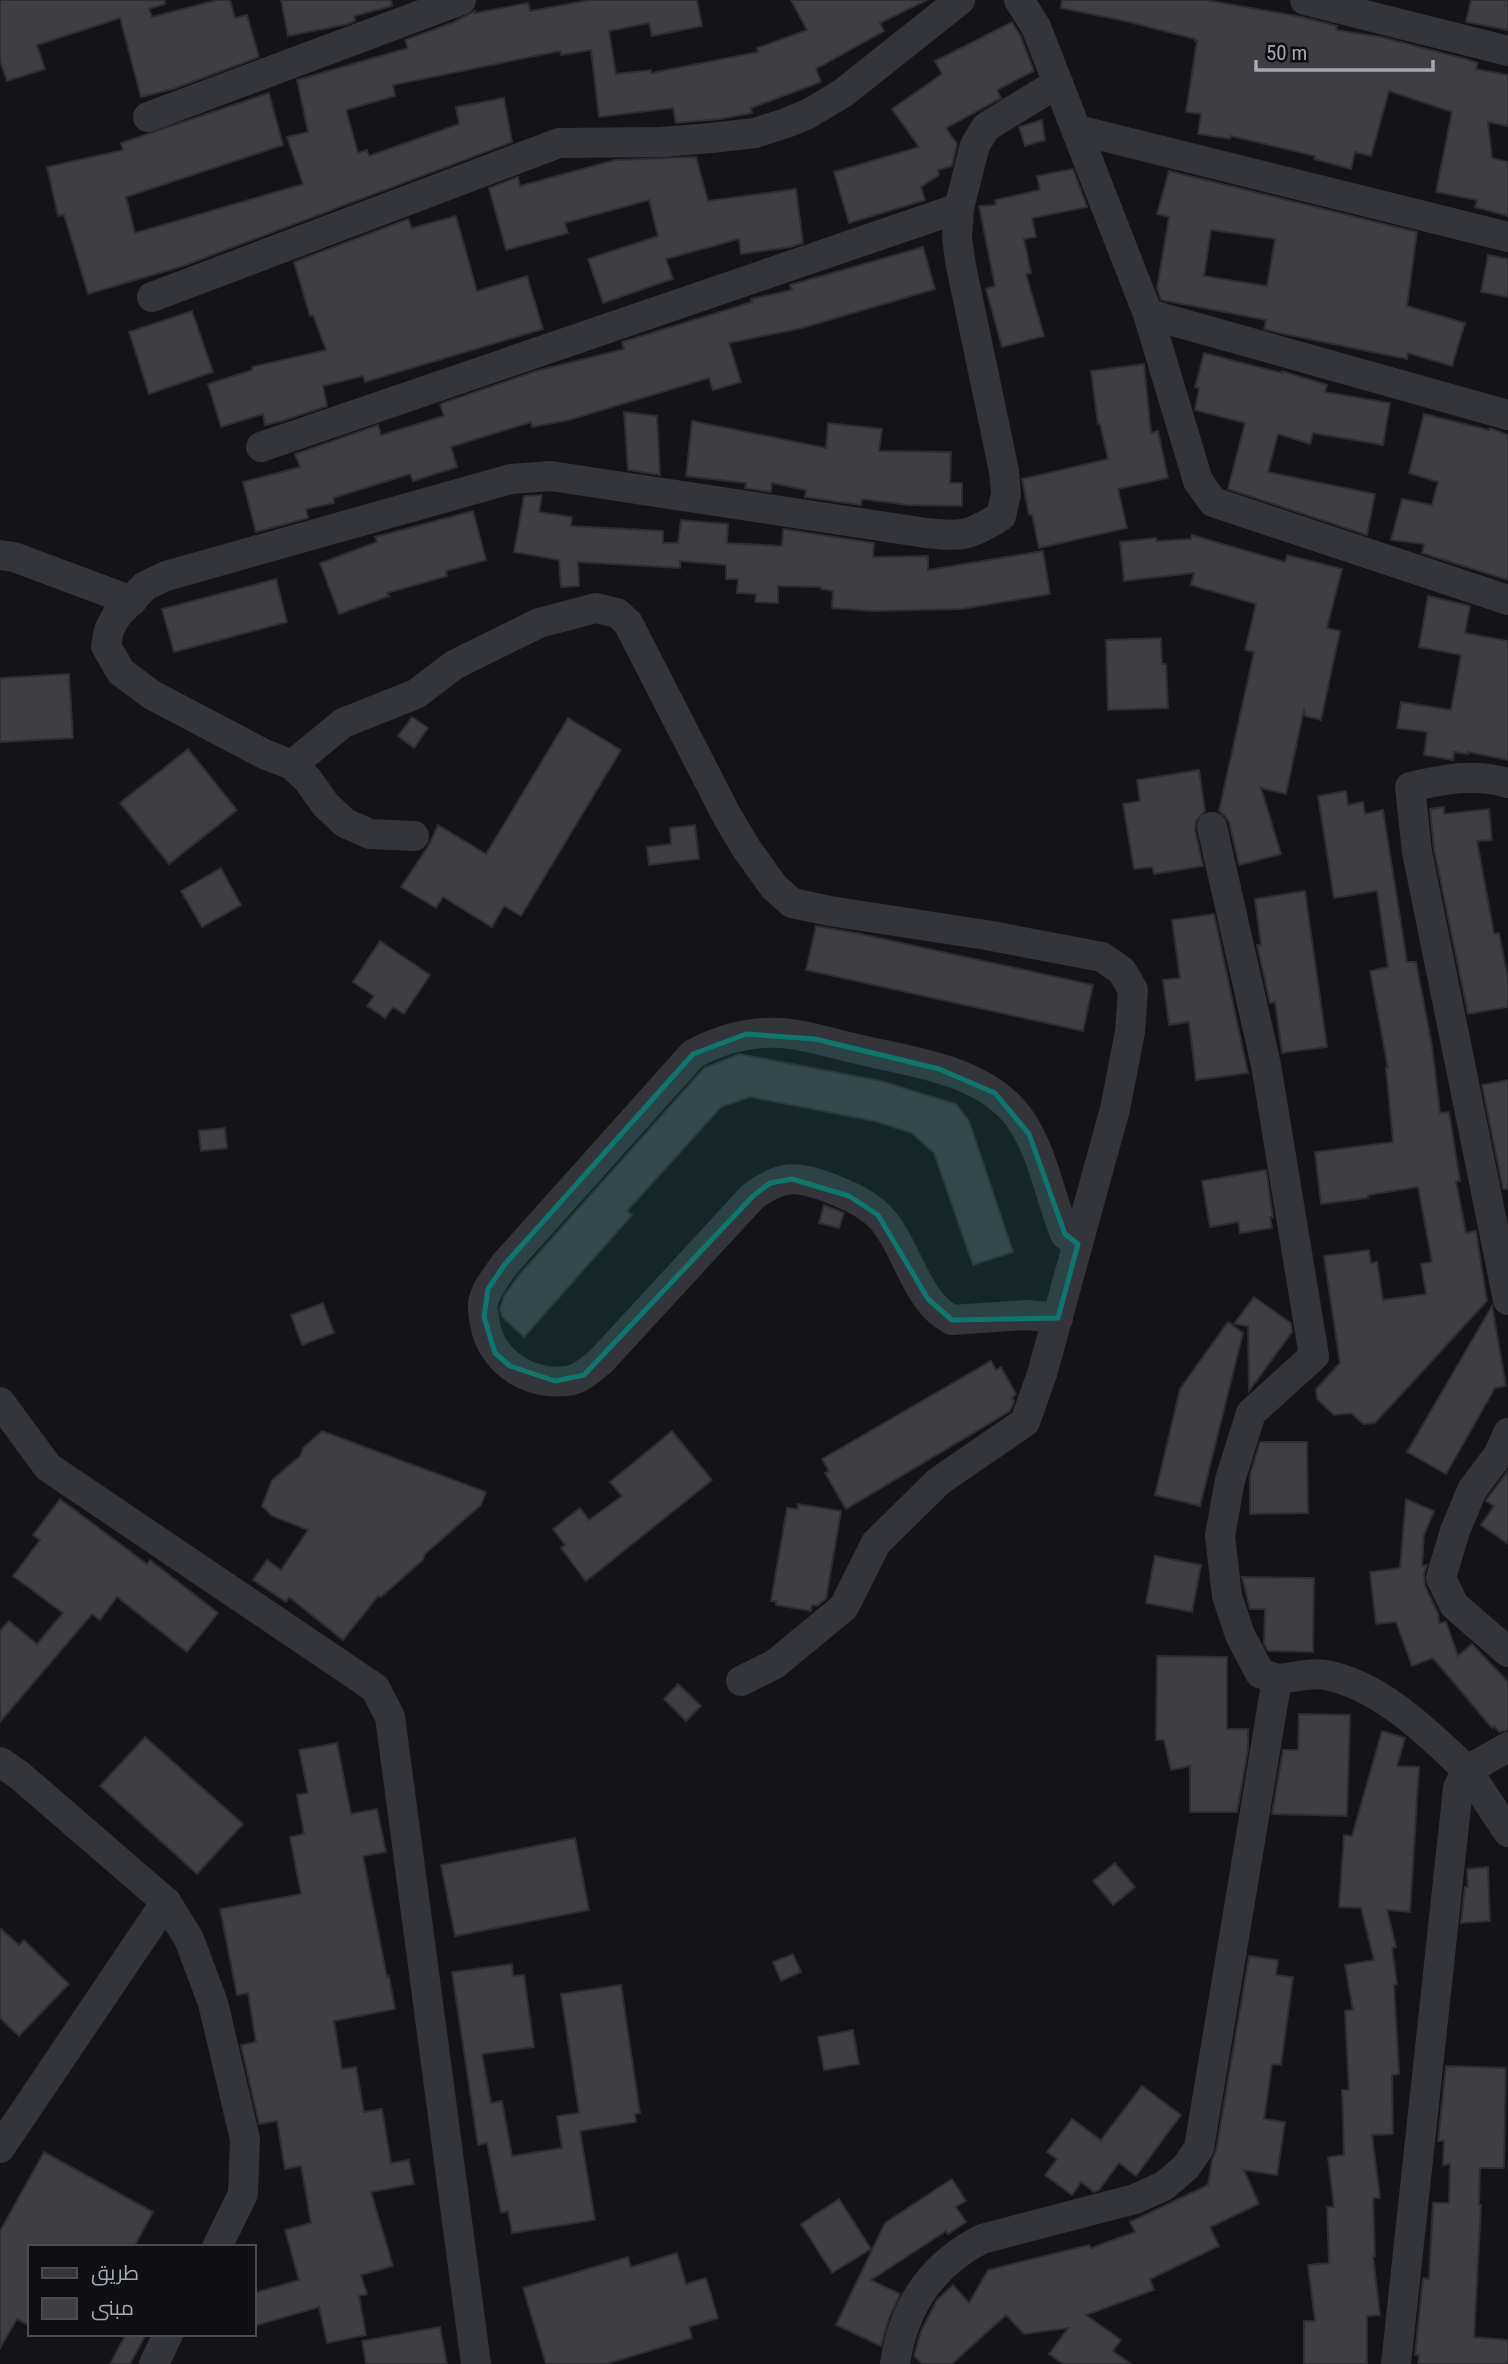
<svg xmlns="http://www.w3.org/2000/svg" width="1508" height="2364" font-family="'Roboto Condensed',Cairo,sans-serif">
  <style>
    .building { fill: #3e3e43; stroke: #2e2d32; stroke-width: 2; fill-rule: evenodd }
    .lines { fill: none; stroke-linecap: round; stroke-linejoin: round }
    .minor { stroke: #34353b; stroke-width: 30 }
    .marked { fill: #0f766e; fill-opacity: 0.2; stroke: #0f766e; stroke-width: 5; stroke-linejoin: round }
  </style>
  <rect width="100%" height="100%" fill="#141316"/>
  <!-- building -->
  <g class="building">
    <path d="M 0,0 L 164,0 L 165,4 L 149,9 L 152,17 L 217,0 L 230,0 L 235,18 L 247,15 L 259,57 L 173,89 L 141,97 L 120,18 L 37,45 L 45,69 L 7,81 L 0,61 Z"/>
    <path d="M 281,0 L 391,0 L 392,6 L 354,16 L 355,21 L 348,24 L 288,36 Z"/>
    <path d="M 590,0 L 697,0 L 702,26 L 652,36 L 649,23 L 609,31 L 616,74 L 651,70 L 651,73 L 758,52 L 757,48 L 807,30 L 791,0 L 927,0 L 880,23 L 884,31 L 816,69 L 821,82 L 751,108 L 752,113 L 720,119 L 676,123 L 673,108 L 599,117 L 591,50 L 561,55 L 560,51 L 393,85 L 395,96 L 346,110 L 358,153 L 367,150 L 369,156 L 459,124 L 456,107 L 504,98 L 512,142 L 183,266 L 88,294 L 64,215 L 58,216 L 47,167 L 123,150 L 121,143 L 269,93 L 283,145 L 126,197 L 135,233 L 303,184 L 287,137 L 308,132 L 297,80 L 408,48 L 405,40 L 454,22 L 475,11 L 475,13 L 528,3 L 530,11 Z"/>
    <path d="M 1062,0 L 1206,0 L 1302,17 L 1337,26 L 1336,30 L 1381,37 L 1462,58 L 1478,63 L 1476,69 L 1508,75 L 1508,126 L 1488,122 L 1492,158 L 1508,162 L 1508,216 L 1475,207 L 1477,200 L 1436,192 L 1452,112 L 1389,91 L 1371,156 L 1355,152 L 1351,169 L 1314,159 L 1315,156 L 1231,136 L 1230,139 L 1198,134 L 1201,114 L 1186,112 L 1197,41 L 1195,41 L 1195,39 L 1125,21 L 1061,8 Z"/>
    <path d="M 1471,0 L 1508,0 L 1508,30 L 1466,22 Z"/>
    <path d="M 1012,22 L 1020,35 L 1034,71 L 997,90 L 1001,98 L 946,128 L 957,144 L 952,166 L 938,170 L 939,175 L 921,187 L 925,200 L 849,223 L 834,172 L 919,147 L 892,109 L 942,74 L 935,61 Z"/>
    <path d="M 1042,120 L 1045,140 L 1025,146 L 1019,127 Z"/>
    <path d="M 696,157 L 708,201 L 796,189 L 803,243 L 791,247 L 741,254 L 739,239 L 666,259 L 673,279 L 603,303 L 588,259 L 658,236 L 649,200 L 565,223 L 568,233 L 506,250 L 489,188 L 518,177 L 520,186 L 615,160 Z"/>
    <path d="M 1073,169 L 1087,207 L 1032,218 L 1036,237 L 1024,239 L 1031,273 L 1026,274 L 1044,336 L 1002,347 L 986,289 L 995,286 L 979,206 L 996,205 L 995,200 L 1040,190 L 1037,176 Z"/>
    <path d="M 1169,171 L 1417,232 L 1407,306 L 1465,323 L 1452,366 L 1408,353 L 1407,359 L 1284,334 L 1264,329 L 1266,320 L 1161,300 L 1157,288 L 1169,217 L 1157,214 ZM 1211,230 L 1275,239 L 1267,286 L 1204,276 Z"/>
    <path d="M 456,216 L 477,291 L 527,276 L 543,329 L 365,382 L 363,376 L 323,386 L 327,406 L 282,421 L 265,425 L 263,414 L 221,427 L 208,384 L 252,370 L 252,367 L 326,350 L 313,315 L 310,316 L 294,262 L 408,219 L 412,228 Z"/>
    <path d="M 923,247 L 935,289 L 802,328 L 729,343 L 741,382 L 713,390 L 709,378 L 569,420 L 532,427 L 531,422 L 451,447 L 457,467 L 413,481 L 410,474 L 333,498 L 334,503 L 306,509 L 308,518 L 256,532 L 243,482 L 300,467 L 295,454 L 378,425 L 381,435 L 444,416 L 440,404 L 536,371 L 624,349 L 622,342 L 752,302 L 751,299 L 792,290 L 790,285 Z"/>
    <path d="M 1488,255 L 1508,259 L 1508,297 L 1481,292 Z"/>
    <path d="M 192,311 L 213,372 L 149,394 L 129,332 Z"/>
    <path d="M 1204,353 L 1282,373 L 1282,371 L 1327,385 L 1325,392 L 1390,403 L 1383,445 L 1313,433 L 1310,444 L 1278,434 L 1268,472 L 1375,494 L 1367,535 L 1228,489 L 1245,423 L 1195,410 L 1199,388 L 1195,387 Z"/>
    <path d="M 1144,364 L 1151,433 L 1158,431 L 1168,478 L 1118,489 L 1127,528 L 1039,548 L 1032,515 L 1029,515 L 1022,479 L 1108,459 L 1100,424 L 1098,424 L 1091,371 Z"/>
    <path d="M 624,412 L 657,416 L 660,475 L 628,470 Z"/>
    <path d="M 1424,414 L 1489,430 L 1490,428 L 1508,435 L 1508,580 L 1422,553 L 1424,544 L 1391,540 L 1402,499 L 1432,505 L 1438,482 L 1409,473 Z"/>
    <path d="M 692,421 L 826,448 L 828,423 L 882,429 L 879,451 L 951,452 L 950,483 L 962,483 L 962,506 L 908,505 L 862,499 L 861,505 L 805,497 L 806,490 L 772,483 L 771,492 L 745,488 L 746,483 L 686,476 Z"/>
    <path d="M 542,495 L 539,512 L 572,517 L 571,526 L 663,531 L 663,543 L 678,543 L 681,520 L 728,524 L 727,543 L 782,546 L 783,529 L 874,543 L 873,557 L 928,556 L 928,570 L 1043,551 L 1050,594 L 962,609 L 873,611 L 832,608 L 833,591 L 821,589 L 821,587 L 778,586 L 778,603 L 755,602 L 756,594 L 737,593 L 738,579 L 726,579 L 726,565 L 680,561 L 680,568 L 578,562 L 579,586 L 561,587 L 559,560 L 514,552 L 524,496 Z"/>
    <path d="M 473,511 L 486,560 L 446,571 L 447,576 L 387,593 L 389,596 L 339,614 L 320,563 L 377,542 L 375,537 Z"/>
    <path d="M 1192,535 L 1285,562 L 1287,555 L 1342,569 L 1327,628 L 1340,631 L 1321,720 L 1305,716 L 1304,709 L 1286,794 L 1261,788 L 1281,854 L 1239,865 L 1229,822 L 1225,816 L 1219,811 L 1254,652 L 1245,650 L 1256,604 L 1191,585 L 1194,573 L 1124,581 L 1120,542 L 1156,538 L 1157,541 L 1191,539 Z"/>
    <path d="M 276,579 L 287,622 L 174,652 L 162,609 Z"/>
    <path d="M 1428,596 L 1470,606 L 1465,633 L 1508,641 L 1508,760 L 1468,752 L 1468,754 L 1454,752 L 1453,760 L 1424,755 L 1427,732 L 1397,728 L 1401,702 L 1451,710 L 1461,655 L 1419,647 Z"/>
    <path d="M 1161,638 L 1162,664 L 1166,664 L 1168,708 L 1108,710 L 1106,640 Z"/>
    <path d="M 69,674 L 73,738 L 0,742 L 0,678 Z"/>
    <path d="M 412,717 L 428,728 L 414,748 L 398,736 Z"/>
    <path d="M 568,718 L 621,750 L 521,916 L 504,906 L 492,927 L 443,897 L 436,908 L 401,887 L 429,845 L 438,825 L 486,854 Z"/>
    <path d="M 188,749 L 237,810 L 169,864 L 120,803 Z"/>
    <path d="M 1199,770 L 1205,811 L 1196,821 L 1195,830 L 1203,866 L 1154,874 L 1152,867 L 1134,869 L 1123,804 L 1140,801 L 1137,780 Z"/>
    <path d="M 1346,791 L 1348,805 L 1363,802 L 1365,814 L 1383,810 L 1407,962 L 1416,962 L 1432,1046 L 1440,1113 L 1449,1112 L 1460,1181 L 1456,1181 L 1466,1233 L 1476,1231 L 1487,1301 L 1375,1423 L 1363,1424 L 1351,1413 L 1334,1415 L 1317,1399 L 1316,1389 L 1340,1363 L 1324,1256 L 1369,1250 L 1371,1263 L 1377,1262 L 1383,1300 L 1426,1294 L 1421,1264 L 1432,1262 L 1418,1187 L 1368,1195 L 1368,1198 L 1321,1204 L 1315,1152 L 1393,1142 L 1386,1068 L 1388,1068 L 1370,971 L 1388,967 L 1377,891 L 1334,898 L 1318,796 Z"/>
    <path d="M 1444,807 L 1444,814 L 1489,809 L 1492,840 L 1477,841 L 1494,934 L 1499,933 L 1508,978 L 1508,1007 L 1468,1014 L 1434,849 L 1430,809 Z"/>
    <path d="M 695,825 L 699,859 L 649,865 L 647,847 L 671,844 L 670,828 Z"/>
    <path d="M 221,868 L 241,905 L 202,927 L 181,891 Z"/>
    <path d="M 1305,891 L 1327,1047 L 1282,1053 L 1275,1002 L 1270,1003 L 1257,945 L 1261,945 L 1255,899 Z"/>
    <path d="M 1214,914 L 1248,1073 L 1196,1080 L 1189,1022 L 1169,1025 L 1163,980 L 1180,978 L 1172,920 Z"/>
    <path d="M 816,926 L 861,934 L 1093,985 L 1083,1031 L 806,970 Z"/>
    <path d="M 380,941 L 430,975 L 404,1014 L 393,1007 L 385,1018 L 367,1006 L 374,996 L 353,982 Z"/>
    <path d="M 739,1054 L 881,1081 L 956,1104 L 969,1121 L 1013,1252 L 973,1265 L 934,1153 L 912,1133 L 874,1121 L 750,1097 L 721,1107 L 627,1211 L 632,1215 L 524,1337 L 502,1317 L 500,1309 L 504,1296 L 519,1275 L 704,1068 Z"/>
    <path d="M 1508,1080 L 1508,1189 L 1503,1189 L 1482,1085 Z"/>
    <path d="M 225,1128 L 227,1148 L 201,1151 L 199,1131 Z"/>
    <path d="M 1266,1170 L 1273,1217 L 1270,1217 L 1272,1228 L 1240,1233 L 1238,1222 L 1210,1227 L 1202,1181 Z"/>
    <path d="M 824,1205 L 844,1213 L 839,1228 L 819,1223 Z"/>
    <path d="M 1254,1297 L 1291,1323 L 1292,1332 L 1249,1391 L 1248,1326 L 1234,1324 Z"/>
    <path d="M 323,1303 L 334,1333 L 302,1345 L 291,1315 Z"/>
    <path d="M 1492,1306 L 1506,1386 L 1495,1388 L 1446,1474 L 1407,1452 Z"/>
    <path d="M 1228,1322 L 1243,1333 L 1200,1506 L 1155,1495 L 1180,1389 Z"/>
    <path d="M 991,1361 L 996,1370 L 1001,1367 L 1016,1394 L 1012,1398 L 1014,1401 L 1010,1411 L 846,1509 L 825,1473 L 829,1471 L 822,1459 Z"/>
    <path d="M 322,1431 L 486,1492 L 481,1505 L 425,1554 L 423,1560 L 381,1597 L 378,1596 L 343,1640 L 289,1597 L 286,1602 L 253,1580 L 267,1560 L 281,1570 L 308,1530 L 272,1516 L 262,1506 L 272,1480 L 301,1455 L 303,1448 Z"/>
    <path d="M 672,1431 L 712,1480 L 586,1581 L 561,1548 L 565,1545 L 553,1529 L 580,1508 L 589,1520 L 622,1496 L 610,1482 Z"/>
    <path d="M 1260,1442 L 1307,1442 L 1308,1513 L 1250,1514 L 1250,1475 Z"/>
    <path d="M 1508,1471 L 1508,1544 L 1481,1525 L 1494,1506 L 1486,1501 L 1487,1499 Z"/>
    <path d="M 60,1499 L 147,1564 L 150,1560 L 218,1613 L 187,1652 L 117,1597 L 100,1620 L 92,1614 L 0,1722 L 0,1631 L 9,1621 L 37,1644 L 63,1613 L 13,1576 L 40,1540 L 33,1535 Z"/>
    <path d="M 1406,1499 L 1434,1511 L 1424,1535 L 1422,1566 L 1427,1565 L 1424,1574 L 1425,1586 L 1438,1613 L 1439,1623 L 1446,1622 L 1458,1656 L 1472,1644 L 1508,1682 L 1508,1730 L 1499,1732 L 1494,1726 L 1492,1728 L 1433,1658 L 1412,1666 L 1396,1622 L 1376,1624 L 1370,1572 L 1400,1568 Z"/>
    <path d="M 798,1504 L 841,1511 L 826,1599 L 817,1606 L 812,1605 L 811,1611 L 776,1605 L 776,1601 L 771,1601 L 787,1508 L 798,1509 Z"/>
    <path d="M 1155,1556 L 1201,1565 L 1192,1612 L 1146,1603 Z"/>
    <path d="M 1242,1577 L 1314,1578 L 1313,1652 L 1268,1651 L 1264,1644 L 1265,1609 L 1250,1609 Z"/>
    <path d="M 1157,1656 L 1227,1657 L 1227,1729 L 1248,1729 L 1248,1749 L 1237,1812 L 1190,1812 L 1190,1766 L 1171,1770 L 1164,1740 L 1156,1740 Z"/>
    <path d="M 678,1684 L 701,1706 L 686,1721 L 664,1699 Z"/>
    <path d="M 1299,1714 L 1350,1715 L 1347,1816 L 1272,1814 L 1283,1750 L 1298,1750 Z"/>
    <path d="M 1382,1731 L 1405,1738 L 1397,1766 L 1419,1767 L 1410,1912 L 1387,1910 L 1396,1947 L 1392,1948 L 1397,1984 L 1394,1985 L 1399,2074 L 1392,2075 L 1393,2134 L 1372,2135 L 1380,2198 L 1373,2198 L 1375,2256 L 1373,2256 L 1380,2315 L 1367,2316 L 1367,2364 L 1304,2364 L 1304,2321 L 1315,2321 L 1308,2265 L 1329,2263 L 1327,2207 L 1334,2207 L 1328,2157 L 1344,2155 L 1342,2090 L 1349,2090 L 1345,2011 L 1353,2010 L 1345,1965 L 1374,1960 L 1361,1908 L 1339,1907 L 1344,1835 L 1352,1836 Z"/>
    <path d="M 145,1737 L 243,1824 L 197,1874 L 100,1786 Z"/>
    <path d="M 337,1743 L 351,1814 L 377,1809 L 386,1852 L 363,1856 L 387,1977 L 389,1976 L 395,2009 L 334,2021 L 342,2069 L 356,2067 L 364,2112 L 382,2109 L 391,2163 L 409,2160 L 414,2184 L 371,2192 L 393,2266 L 361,2275 L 367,2294 L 359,2296 L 366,2335 L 327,2343 L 319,2307 L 254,2326 L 254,2293 L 299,2280 L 285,2230 L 311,2223 L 301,2166 L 285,2169 L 277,2121 L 259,2124 L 241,2045 L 256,2042 L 248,1993 L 237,1995 L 220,1909 L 301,1894 L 290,1837 L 304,1834 L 297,1795 L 308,1793 L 299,1750 Z"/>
    <path d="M 575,1838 L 589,1910 L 455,1936 L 441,1865 Z"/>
    <path d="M 1115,1863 L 1135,1887 L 1113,1905 L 1093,1881 Z"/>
    <path d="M 1488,1867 L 1490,1921 L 1461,1923 L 1465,1887 L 1468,1887 L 1467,1869 Z"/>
    <path d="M 0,1928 L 19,1945 L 24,1940 L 69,1984 L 19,2036 L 0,2018 Z"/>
    <path d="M 793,1954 L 801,1972 L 781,1981 L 773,1962 Z"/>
    <path d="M 1249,1956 L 1278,1960 L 1276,1975 L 1293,1977 L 1281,2065 L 1272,2064 L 1264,2119 L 1285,2122 L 1277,2175 L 1244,2170 L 1259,2204 L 1210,2227 L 1219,2246 L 1150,2279 L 1154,2290 L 1086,2315 L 1121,2340 L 1113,2351 L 1131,2364 L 1063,2364 L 1049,2354 L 1068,2328 L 1024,2334 L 1006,2315 L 952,2364 L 922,2364 L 914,2356 L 921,2331 L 937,2300 L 953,2285 L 969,2303 L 988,2270 L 1089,2245 L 1091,2248 L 1135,2232 L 1130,2222 L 1208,2185 L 1212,2160 L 1216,2151 Z"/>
    <path d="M 512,1964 L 513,1976 L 524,1975 L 534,2047 L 482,2054 L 491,2103 L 502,2101 L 512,2156 L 562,2148 L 557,2116 L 579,2113 L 561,1994 L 621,1985 L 640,2113 L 635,2114 L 636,2122 L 580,2131 L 595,2220 L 512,2233 L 508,2211 L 501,2213 L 487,2143 L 478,2145 L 452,1972 Z"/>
    <path d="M 853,2030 L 859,2064 L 824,2070 L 818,2037 Z"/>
    <path d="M 1446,2066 L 1506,2068 L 1504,2168 L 1480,2168 L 1479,2205 L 1481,2205 L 1474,2337 L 1508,2340 L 1508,2364 L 1418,2364 L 1419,2355 L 1415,2355 L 1423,2278 L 1429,2279 L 1433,2203 L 1449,2203 L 1450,2164 L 1443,2165 L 1444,2141 L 1438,2141 Z"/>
    <path d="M 1142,2086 L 1181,2115 L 1136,2176 L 1119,2163 L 1099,2190 L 1094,2192 L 1081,2182 L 1072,2195 L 1045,2175 L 1057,2159 L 1047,2152 L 1072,2119 L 1101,2140 Z"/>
    <path d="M 44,2152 L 153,2212 L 134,2247 L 30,2247 L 30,2326 L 17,2319 L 0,2348 L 0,2231 Z"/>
    <path d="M 952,2179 L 966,2201 L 956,2207 L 966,2222 L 948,2234 L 946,2231 L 871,2280 L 900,2294 L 889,2318 L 881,2346 L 836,2325 L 885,2223 Z"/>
    <path d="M 839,2199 L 871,2249 L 832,2273 L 801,2224 Z"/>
    <path d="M 677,2253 L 686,2284 L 706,2278 L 718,2318 L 689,2327 L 692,2338 L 606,2364 L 546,2364 L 523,2288 L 628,2257 L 631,2267 Z"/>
    <path d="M 440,2327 L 447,2364 L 366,2364 L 362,2341 Z"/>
    <path d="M 126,2334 L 146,2334 L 130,2364 L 110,2364 Z"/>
  </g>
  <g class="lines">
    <!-- minor -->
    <g class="minor">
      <path d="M 1019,0 L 1036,27 L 1148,314 L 1198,481 L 1213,502 L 1508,600"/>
      <path d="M 1305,0 L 1508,51"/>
      <path d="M 148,117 L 461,0"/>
      <path d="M 1078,130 L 1508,237"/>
      <path d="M 152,297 L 559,143 L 662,142 L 711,138 L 755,133 L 786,123 L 808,114 L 843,93 L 960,0"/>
      <path d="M 1148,314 L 1508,415"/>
      <path d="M 261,447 L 959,208"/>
      <path d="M 0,555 L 14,557 L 132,601"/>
      <path d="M 292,765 L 343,723 L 416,694 L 454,665 L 539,623 L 596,608 L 617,613 L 628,623 L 727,816 L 746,848 L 774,887 L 792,903 L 830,911 L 986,935 L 1102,957 L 1122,971 L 1133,990 L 1130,1032 L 1115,1109 L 1042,1374 L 1025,1422 L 939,1481 L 876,1543 L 844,1607 L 775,1664 L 741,1681"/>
      <path d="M 1508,783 C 1473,773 1445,779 1410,787 L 1417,852 L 1508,1300"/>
      <path d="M 414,836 L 370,834 L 345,823 L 325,804 L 308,780 L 292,765 L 264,754 L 152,695 L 121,672 L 106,646 L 109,630 L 117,615 L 145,586 L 166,576 L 511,479 L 551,476 L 926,533 C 963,537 969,536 1001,516 L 1006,494 L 1004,471 L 961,266 L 957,239 L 959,208 L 975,145 L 986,127 L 1058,83"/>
      <path d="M 1058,1318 L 1026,1315 L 952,1320 C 915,1302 907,1244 879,1216 C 865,1202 845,1194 827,1187 C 796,1175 780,1176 753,1196 L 600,1362 C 591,1369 583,1377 572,1380 C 533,1388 492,1364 485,1324 C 484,1317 482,1309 483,1303 C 486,1288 497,1276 505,1264 L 693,1054 C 721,1039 749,1031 780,1033 C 804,1034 830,1043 853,1048 C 905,1061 972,1067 1011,1108 C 1041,1139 1049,1195 1065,1234 L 1078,1244"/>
      <path d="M 0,1402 L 48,1467 L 375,1688 L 390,1717 L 476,2364"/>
      <path d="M 1508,1433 L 1499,1454 L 1472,1490 L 1455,1531 L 1441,1578 L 1454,1605 L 1508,1652"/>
      <path d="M 1277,1679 C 1292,1678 1312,1672 1326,1675 C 1381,1686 1427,1732 1467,1770 L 1458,1788 L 1396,2364"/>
      <path d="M 1508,1747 L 1467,1770 L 1508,1832"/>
      <path d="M 0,1762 L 19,1775 L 166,1902 L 189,1939 L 213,2003 L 245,2139 L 243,2194 L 217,2247"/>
      <path d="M 0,2148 L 166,1902"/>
      <path d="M 154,2364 L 168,2334"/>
      <path d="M 895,2364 C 903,2308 931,2265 982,2239 L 1135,2199 L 1164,2186 L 1186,2167 L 1199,2148 L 1277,1679 L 1260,1673 L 1240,1635 L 1227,1596 L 1220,1536 L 1230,1480 L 1251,1413 L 1314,1356 L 1266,1065 L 1212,827"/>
    </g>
  </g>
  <!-- marked area -->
  <path class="marked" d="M 746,1034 L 815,1039 L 939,1069 L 995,1093 L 1029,1134 L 1065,1234 L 1078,1244 L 1058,1318 L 952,1320 L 928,1299 L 878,1215 L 849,1196 L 792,1179 L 770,1183 L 753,1196 L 584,1375 L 555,1381 L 510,1366 L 495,1353 L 484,1317 L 488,1289 L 505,1264 L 693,1054 Z"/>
  <!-- legend -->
  <rect x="28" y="2245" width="228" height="91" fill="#0f0e10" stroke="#4b4c53" stroke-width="2"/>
  <rect x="42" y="2268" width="35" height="10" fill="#34353b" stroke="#4b4c53" stroke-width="2"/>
  <text x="91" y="2280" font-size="21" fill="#a4a9b7">طريق</text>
  <rect x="42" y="2298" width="35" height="21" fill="#3e3e43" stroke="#4b4c53" stroke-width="2"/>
  <text x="91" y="2315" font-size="21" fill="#a4a9b7">مبنى</text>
  <!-- scale -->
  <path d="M1256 60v10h177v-10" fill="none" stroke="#a4a9b7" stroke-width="3.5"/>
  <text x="1266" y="60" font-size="21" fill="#a4a9b7" stroke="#0f0e10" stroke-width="5" paint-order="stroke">50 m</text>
</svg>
